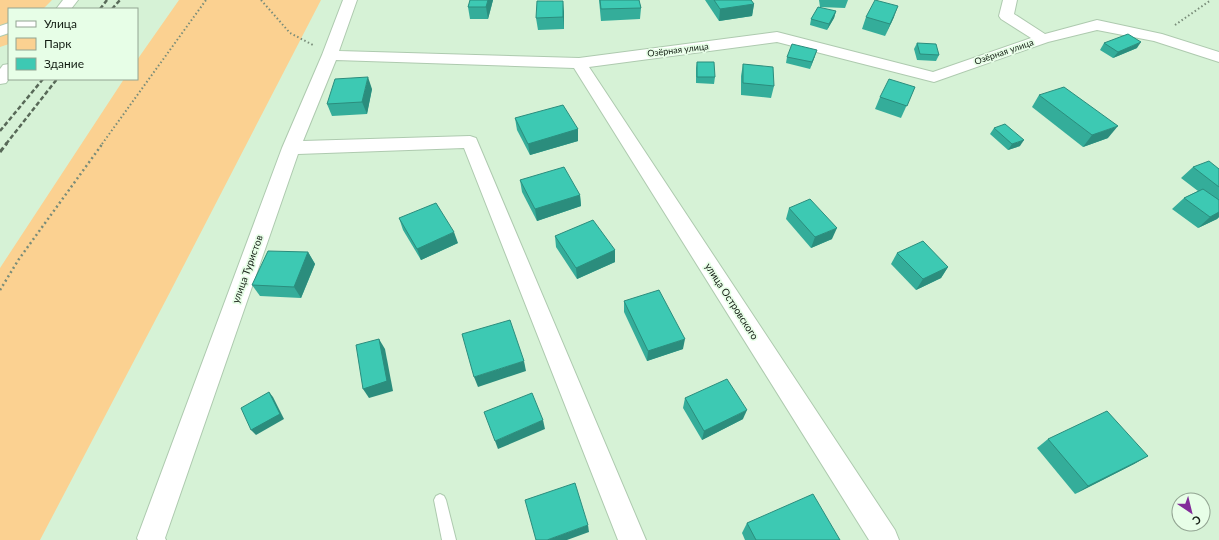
<svg xmlns="http://www.w3.org/2000/svg" width="1219" height="540" font-family="Lato,sans-serif">
  <style>
    .green { fill: #fbd191 }
    .lines { fill: none; stroke-linecap: round; stroke-linejoin: round }
    .lane-casing { stroke: #aecaaf; stroke-width: 2 }
    .street-casing { stroke: #aecaaf; stroke-width: 2 }
    .path-far1 { stroke: #798c79; stroke-width: 2; stroke-dasharray: 1.5 2.5; stroke-linecap: butt }
    .path { stroke: #798c79; stroke-width: 2.5; stroke-dasharray: 2 3; stroke-linecap: butt }
    .lane { fill: #fff; fill-rule: evenodd }
    .street { fill: #fff; fill-rule: evenodd }
    .rail-far1 { stroke: #586958; stroke-width: 2.5; stroke-dasharray: 4.5 2.5; stroke-linecap: butt }
    .rail { stroke: #586958; stroke-width: 3; stroke-dasharray: 5.5 3; stroke-linecap: butt }
    .wall { fill: #34ad9a }
    .shaded-wall { fill: #2b8d7d }
    .building { fill: #3dc9b3; stroke: #2b8d7d }
    .labels { text-anchor: middle; stroke-width: 3.5; stroke-linejoin: round; paint-order: stroke }
    .far-street-label { font-size: 9px; fill: #131d13; stroke: #e7fee7 }
    .street-label { font-size: 10px; fill: #131d13; stroke: #e7fee7 }
  </style>
  <rect width="100%" height="100%" fill="#d6f2d6"/>
  <!-- green -->
  <g class="green">
    <path d="M 0,0 L 52,0 L 43,9 L 9,9 L 9,44 L 0,47 Z"/>
    <path d="M 179,0 L 321,0 L 168,296 L 40,540 L 0,540 L 0,268 L 124,79 L 137,79 L 137,60 Z"/>
  </g>
  <g class="lines">
    <defs>
      <path id="lane" d="M 440,494 L 444,496 L 446,500 L 456,540 L 442,540 L 434,500 L 436,496 Z"/>
      <g id="street">
        <path d="M 63,0 L 78,0 L 71,9 L 56,9 Z"/>
        <path d="M 343,0 L 357,0 L 339,51 L 579,58 L 777,32 L 933,72 L 1031,38 L 1001,19 L 999,16 L 1003,0 L 1017,0 L 1014,14 L 1045,34 L 1097,20 L 1162,34 L 1219,52 L 1219,62 L 1154,41 L 1097,30 L 1048,42 L 934,82 L 777,42 L 589,67 L 895,530 L 899,540 L 869,540 L 574,68 L 336,60 L 303,141 L 470,136 L 476,138 L 646,540 L 618,540 L 464,148 L 298,154 L 165,538 L 166,540 L 138,540 L 137,538 L 282,148 L 322,55 Z"/>
        <path d="M 9,23 L 9,33 L 0,36 L 0,26 Z"/>
        <path d="M 9,64 L 9,79 L 6,83 L 0,84 L 0,69 L 3,65 Z"/>
      </g>
    </defs>
    <!-- lane casing -->
    <use href="#lane" class="lane-casing"/>
    <!-- street casing -->
    <use href="#street" class="street-casing"/>
    <!-- path-far1 -->
    <g class="path-far1">
      <path d="M 261,0 L 290,33 L 313,45"/>
      <path d="M 1175,25 L 1211,0"/>
      <path d="M 102,144 L 206,0"/>
    </g>
    <!-- path -->
    <path class="path" d="M 0,290 L 19,259 L 103,143"/>
    <!-- lane -->
    <use href="#lane" class="lane"/>
    <!-- street -->
    <use href="#street" class="street"/>
    <!-- rail-far1 -->
    <g class="rail-far1">
      <path d="M 100,9 L 107,0"/>
      <path d="M 112,9 L 120,0"/>
      <path d="M 0,131 L 43,79"/>
      <path d="M 6,144 L 57,79"/>
    </g>
    <!-- rail -->
    <path class="rail" d="M 0,152 L 7,143"/>
  </g>
  <!-- wall -->
  <g class="wall">
    <path d="M 470,0 L 493,0 L 488,19 L 470,19 L 468,7 Z"/>
    <path d="M 599,0 L 639,0 L 641,8 L 640,19 L 601,21 Z"/>
    <path d="M 705,0 L 751,0 L 754,4 L 752,16 L 719,21 Z"/>
    <path d="M 819,0 L 848,0 L 845,8 L 820,7 Z"/>
    <path d="M 836,11 L 834,18 L 827,30 L 810,25 L 811,19 Z"/>
    <path d="M 564,12 L 564,29 L 538,30 L 536,18 Z"/>
    <path d="M 866,17 L 894,17 L 885,36 L 862,29 Z"/>
    <path d="M 917,43 L 939,55 L 936,61 L 917,60 L 914,49 Z"/>
    <path d="M 1104,43 L 1137,48 L 1113,58 L 1100,50 Z"/>
    <path d="M 815,56 L 810,69 L 786,63 L 787,57 Z"/>
    <path d="M 697,62 L 715,77 L 714,84 L 696,83 L 696,68 Z"/>
    <path d="M 743,64 L 774,86 L 771,98 L 741,95 L 741,76 Z"/>
    <path d="M 915,87 L 901,118 L 875,109 L 880,97 Z"/>
    <path d="M 372,89 L 367,114 L 332,116 L 327,104 Z"/>
    <path d="M 1039,95 L 1108,138 L 1083,147 L 1032,107 Z"/>
    <path d="M 515,118 L 578,129 L 578,141 L 530,155 L 517,130 Z"/>
    <path d="M 994,128 L 1020,146 L 1008,150 L 990,134 Z"/>
    <path d="M 1193,167 L 1219,169 L 1219,217 L 1217,219 L 1198,228 L 1172,209 L 1184,198 L 1198,191 L 1181,178 Z"/>
    <path d="M 520,180 L 580,195 L 581,206 L 537,221 L 522,192 Z"/>
    <path d="M 789,208 L 832,239 L 811,248 L 786,219 Z"/>
    <path d="M 399,218 L 458,243 L 421,260 L 403,230 Z"/>
    <path d="M 555,236 L 615,250 L 615,262 L 577,279 L 556,247 Z"/>
    <path d="M 308,252 L 315,264 L 301,298 L 260,296 L 252,285 Z"/>
    <path d="M 897,253 L 948,267 L 941,278 L 916,290 L 891,264 Z"/>
    <path d="M 624,301 L 683,349 L 647,361 L 624,312 Z"/>
    <path d="M 685,398 L 743,419 L 702,440 L 683,408 Z"/>
    <path d="M 1048,439 L 1148,456 L 1134,464 L 1075,494 L 1037,448 Z"/>
    <path d="M 747,523 L 840,540 L 745,540 L 742,533 Z"/>
  </g>
  <!-- shaded-wall -->
  <g class="shaded-wall">
    <path d="M 488,0 L 493,0 L 488,19 L 486,7 Z"/>
    <path d="M 563,1 L 564,12 L 564,29 L 563,17 Z"/>
    <path d="M 754,4 L 752,16 L 719,21 L 720,9 Z"/>
    <path d="M 898,6 L 894,17 L 885,36 L 890,24 Z"/>
    <path d="M 836,11 L 834,18 L 827,30 L 829,24 Z"/>
    <path d="M 1141,42 L 1137,48 L 1113,58 L 1118,52 Z"/>
    <path d="M 817,50 L 815,56 L 810,69 L 812,62 Z"/>
    <path d="M 368,77 L 372,89 L 367,114 L 362,102 Z"/>
    <path d="M 1118,126 L 1108,138 L 1083,147 L 1092,135 Z"/>
    <path d="M 578,129 L 578,141 L 530,155 L 528,144 Z"/>
    <path d="M 1024,140 L 1020,146 L 1008,150 L 1012,144 Z"/>
    <path d="M 580,195 L 581,206 L 537,221 L 535,209 Z"/>
    <path d="M 1219,212 L 1219,217 L 1217,219 L 1198,228 L 1210,217 Z"/>
    <path d="M 837,228 L 832,239 L 811,248 L 815,237 Z"/>
    <path d="M 454,232 L 458,243 L 421,260 L 417,249 Z"/>
    <path d="M 615,250 L 615,262 L 577,279 L 576,268 Z"/>
    <path d="M 308,252 L 315,264 L 301,298 L 294,287 Z"/>
    <path d="M 948,267 L 941,278 L 916,290 L 923,279 Z"/>
    <path d="M 379,339 L 385,349 L 393,391 L 369,398 L 363,389 Z"/>
    <path d="M 685,339 L 683,349 L 647,361 L 648,351 Z"/>
    <path d="M 524,361 L 526,371 L 478,387 L 474,377 Z"/>
    <path d="M 269,392 L 273,397 L 284,419 L 256,435 L 251,430 Z"/>
    <path d="M 747,410 L 743,419 L 702,440 L 704,431 Z"/>
    <path d="M 543,420 L 545,429 L 498,449 L 495,441 Z"/>
    <path d="M 1148,456 L 1134,464 L 1075,494 L 1088,486 Z"/>
    <path d="M 588,525 L 589,532 L 567,540 L 547,540 Z"/>
  </g>
  <!-- building -->
  <g class="building">
    <path d="M 470,0 L 488,0 L 486,7 L 468,7 Z"/>
    <path d="M 600,0 L 639,0 L 641,8 L 601,9 Z"/>
    <path d="M 714,0 L 751,0 L 754,4 L 720,9 Z"/>
    <path d="M 875,0 L 898,6 L 890,24 L 866,17 Z"/>
    <path d="M 537,1 L 563,1 L 563,17 L 536,18 Z"/>
    <path d="M 818,7 L 836,11 L 829,24 L 811,19 Z"/>
    <path d="M 1128,34 L 1141,42 L 1118,52 L 1104,43 Z"/>
    <path d="M 917,43 L 936,44 L 939,55 L 920,54 Z"/>
    <path d="M 792,44 L 817,50 L 812,62 L 787,57 Z"/>
    <path d="M 697,62 L 714,62 L 715,77 L 697,77 Z"/>
    <path d="M 743,64 L 773,67 L 774,86 L 743,83 Z"/>
    <path d="M 368,77 L 362,102 L 327,104 L 335,79 Z"/>
    <path d="M 889,79 L 915,87 L 907,106 L 880,97 Z"/>
    <path d="M 1064,87 L 1118,126 L 1092,135 L 1039,95 Z"/>
    <path d="M 563,105 L 578,129 L 528,144 L 515,118 Z"/>
    <path d="M 1005,124 L 1024,140 L 1012,144 L 994,128 Z"/>
    <path d="M 1209,161 L 1219,169 L 1219,187 L 1193,167 Z"/>
    <path d="M 564,167 L 580,195 L 535,209 L 520,180 Z"/>
    <path d="M 1203,189 L 1219,200 L 1219,212 L 1210,217 L 1184,198 Z"/>
    <path d="M 810,199 L 837,228 L 815,237 L 789,208 Z"/>
    <path d="M 436,203 L 454,232 L 417,249 L 399,218 Z"/>
    <path d="M 593,220 L 615,250 L 576,268 L 555,236 Z"/>
    <path d="M 923,241 L 948,267 L 923,279 L 897,253 Z"/>
    <path d="M 268,251 L 308,252 L 294,287 L 252,285 Z"/>
    <path d="M 659,290 L 685,339 L 648,351 L 624,301 Z"/>
    <path d="M 510,320 L 524,361 L 474,377 L 462,334 Z"/>
    <path d="M 379,339 L 387,381 L 363,389 L 356,345 Z"/>
    <path d="M 727,379 L 747,410 L 704,431 L 685,398 Z"/>
    <path d="M 269,392 L 280,414 L 251,430 L 241,408 Z"/>
    <path d="M 532,393 L 543,420 L 495,441 L 484,412 Z"/>
    <path d="M 1107,411 L 1148,456 L 1088,486 L 1048,439 Z"/>
    <path d="M 575,483 L 588,525 L 547,540 L 536,540 L 525,500 Z"/>
    <path d="M 813,494 L 840,540 L 756,540 L 747,523 Z"/>
  </g>
  <g class="labels">
    <!-- far-street labels -->
    <g class="far-street-label">
      <text transform="translate(678 50) rotate(-7)" y="3">Озёрная улица</text>
      <text transform="translate(1004 52) rotate(-19)" y="3">Озёрная улица</text>
    </g>
    <!-- street labels -->
    <g class="street-label">
      <text transform="translate(247 269) rotate(-70)" y="4">улица Туристов</text>
      <text transform="translate(732 301) rotate(57)" y="4">улица Островского</text>
    </g>
  </g>
  <!-- legend -->
  <rect x="8" y="8" width="130" height="72" fill="#e7fee7" stroke="#92a492"/>
  <rect x="16" y="21" width="20" height="6" fill="#ffffff" stroke="#92a492"/>
  <text x="44" y="28" font-size="12" fill="#131d13">Улица</text>
  <rect x="16" y="38" width="20" height="12" fill="#fbd191" stroke="#92a492"/>
  <text x="44" y="48" font-size="12" fill="#131d13">Парк</text>
  <rect x="16" y="58" width="20" height="12" fill="#3dc9b3" stroke="#92a492"/>
  <text x="44" y="68" font-size="12" fill="#131d13">Здание</text>
  <!-- north arrow -->
  <g transform="translate(1191 512) rotate(145)"><circle r="19" fill="#e7fee7" stroke="#92a492"/>
  <path d="M0-3L7 15L0 10L-7 15Z" fill="#822c99"/>
  <text y="-6" font-size="11" font-weight="bold" text-anchor="middle" fill="#131d13">С</text>
  </g>
</svg>
